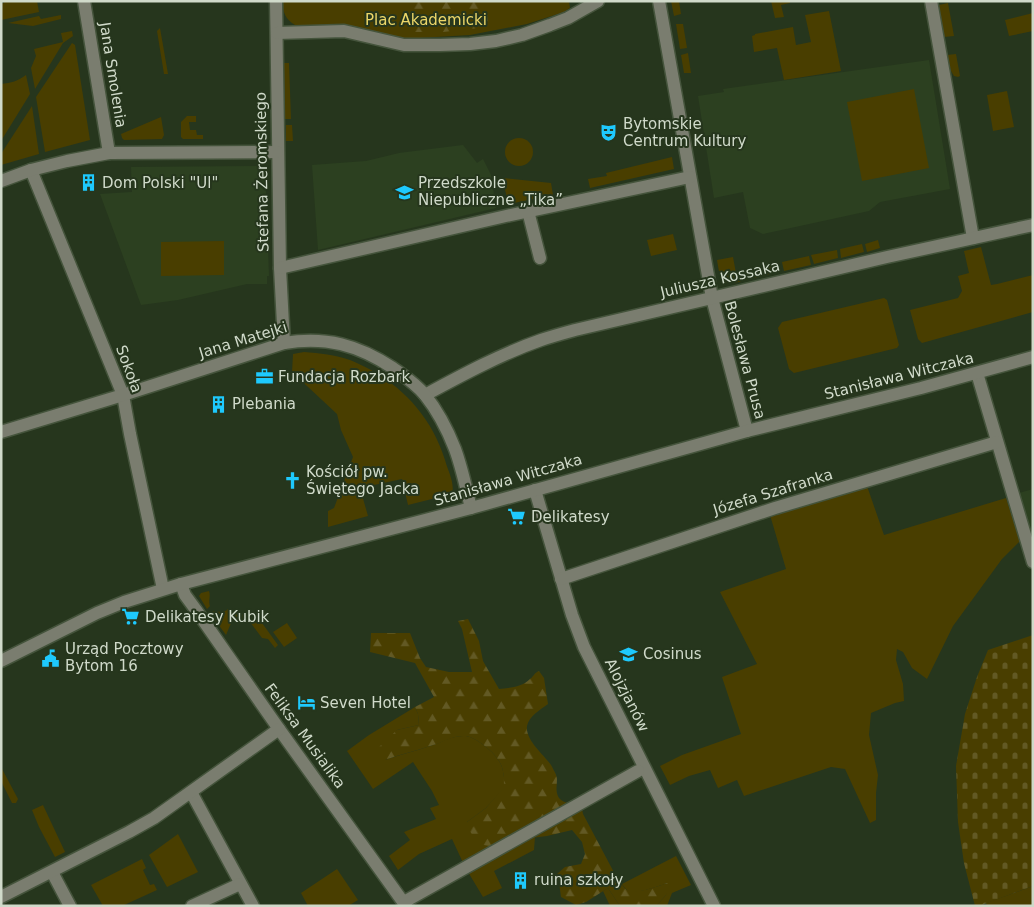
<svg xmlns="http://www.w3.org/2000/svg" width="1034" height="907" font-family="'DejaVu Sans',sans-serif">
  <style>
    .built { fill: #2c4020 }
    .green { fill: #493e00 }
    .forest { fill: url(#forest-firs) }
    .cemetery { fill: url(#cemetery-stones) }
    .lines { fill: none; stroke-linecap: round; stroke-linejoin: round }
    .minor-casing { stroke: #45543c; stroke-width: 15 }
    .minor { stroke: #7a7d6f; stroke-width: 12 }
    .labels { text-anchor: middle; stroke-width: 4; stroke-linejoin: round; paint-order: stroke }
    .park-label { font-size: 15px; fill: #ecd668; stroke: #26361d }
    .street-label { font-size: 15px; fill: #d0daca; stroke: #26361d }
    .poi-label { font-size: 15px; fill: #d0daca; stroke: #26361d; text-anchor: start }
  </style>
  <defs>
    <pattern id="forest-firs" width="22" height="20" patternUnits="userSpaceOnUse" patternTransform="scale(1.25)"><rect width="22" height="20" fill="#493e00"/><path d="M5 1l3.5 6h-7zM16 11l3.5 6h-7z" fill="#625924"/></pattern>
    <pattern id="cemetery-stones" width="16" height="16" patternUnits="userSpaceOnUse" patternTransform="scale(1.25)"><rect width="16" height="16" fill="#493e00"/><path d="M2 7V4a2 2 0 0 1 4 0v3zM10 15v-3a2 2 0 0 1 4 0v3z" fill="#625924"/></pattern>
  </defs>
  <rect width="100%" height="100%" fill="#26361d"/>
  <!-- built -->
  <g class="built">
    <path d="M 929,60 L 950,189 L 880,202 L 869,211 L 763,234 L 750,228 L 743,192 L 714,198 L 698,96 L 724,92 L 723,89 Z"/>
    <path d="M 463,145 L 477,163 L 483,159 L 491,175 L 496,208 L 318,250 L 312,165 L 366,161 L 399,153 Z"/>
    <path d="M 265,166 L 269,276 L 267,276 L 267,284 L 247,284 L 178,300 L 141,305 L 100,194 L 132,192 L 131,167 Z"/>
    <path d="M 1033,489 L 1033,544 L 1019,493 Z"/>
  </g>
  <!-- green -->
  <g class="green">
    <path d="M 4,1 L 37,1 L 39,12 L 1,20 L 1,4 L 4,3 Z"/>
    <path d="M 282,1 L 569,1 L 570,8 L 564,12 L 527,24 L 470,35 L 419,38 L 403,38 L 389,36 L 352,26 L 340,25 L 295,25 C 285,19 283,12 282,1 Z"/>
    <path d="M 671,1 L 679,1 L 681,14 L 674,16 Z"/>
    <path d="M 771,1 L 790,1 L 790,3 L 781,5 L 784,17 L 775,18 Z"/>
    <path d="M 948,3 L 954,36 L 944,37 L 939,5 Z"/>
    <path d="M 829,11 L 841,71 L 784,80 L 777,48 L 754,52 L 752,36 L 755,35 L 755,34 L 793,27 L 796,45 L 811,42 L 805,15 Z"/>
    <path d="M 1033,13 L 1033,31 L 1009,36 L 1005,20 Z"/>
    <path d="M 61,15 L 61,19 L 33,26 L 8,23 L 39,16 L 41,19 Z"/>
    <path d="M 676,24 L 683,24 L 687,48 L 680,49 Z"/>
    <path d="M 160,28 L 168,74 L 164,74 L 157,31 Z"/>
    <path d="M 72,31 L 73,36 L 63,43 L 35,89 L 31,68 L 36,56 L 34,49 L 63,42 L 61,33 Z"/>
    <path d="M 72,43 L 75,45 L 90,140 L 45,152 L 36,97 Z"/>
    <path d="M 688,53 L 691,73 L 684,73 L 681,55 Z"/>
    <path d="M 956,54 L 960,76 L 958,77 L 954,76 L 951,71 L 947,55 Z"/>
    <path d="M 284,63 L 289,63 L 291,119 L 285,119 Z"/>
    <path d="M 26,75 L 30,94 L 1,141 L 1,84 C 11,83 18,81 26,75 Z"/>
    <path d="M 914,89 L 929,168 L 862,181 L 847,102 Z"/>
    <path d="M 1007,91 L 1014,127 L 993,131 L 987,95 Z"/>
    <path d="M 32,106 L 39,154 L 1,165 L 1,154 Z"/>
    <path d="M 187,116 L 196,116 L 196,122 L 189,122 L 190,130 L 196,130 L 197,135 L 203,135 L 203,139 L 183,139 L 181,137 L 181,122 Z"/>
    <path d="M 161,117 L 164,135 L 162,139 L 124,140 L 122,138 L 121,134 Z"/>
    <path d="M 286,125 L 292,125 L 293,141 L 286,141 Z"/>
    <circle cx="519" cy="152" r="14"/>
    <path d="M 672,157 L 674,169 L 590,188 L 588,179 L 607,176 L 606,173 Z"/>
    <path d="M 503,178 L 551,183 L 553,195 L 509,204 L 503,183 Z"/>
    <path d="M 673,234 L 677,250 L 651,256 L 647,240 Z"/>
    <path d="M 878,240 L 880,248 L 867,252 L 865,244 Z"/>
    <path d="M 224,241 L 224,275 L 161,276 L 161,242 Z"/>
    <path d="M 862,244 L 864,252 L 841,258 L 840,249 Z"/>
    <path d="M 981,247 L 991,285 L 997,284 L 1033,275 L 1033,312 L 922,343 L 918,339 L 910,310 L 958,298 L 962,291 L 958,276 L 969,273 L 964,251 Z"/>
    <path d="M 837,250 L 838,258 L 814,264 L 811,255 Z"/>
    <path d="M 809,256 L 811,265 L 784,271 L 782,262 Z"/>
    <path d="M 733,257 L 736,273 L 749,270 L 751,278 C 744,280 729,287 723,280 C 719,276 718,265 717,260 Z"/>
    <path d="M 779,263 L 781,271 L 755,278 L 753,269 Z"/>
    <path d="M 884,298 L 887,300 L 899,345 L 897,348 L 794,373 L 789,369 L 778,328 L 782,322 Z"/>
    <path d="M 304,352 C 320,353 335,355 350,360 C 357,363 364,366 371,370 C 407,390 433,421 445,460 C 448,471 455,483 452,494 L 408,505 L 402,479 L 360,488 L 368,516 L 328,527 L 328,511 L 334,508 L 353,457 L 341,430 L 337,414 L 292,372 L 293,354 Z"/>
    <path d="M 867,486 L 884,535 L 1006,498 L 1020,541 L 1002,559 L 953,626 L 927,679 L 912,668 L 903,652 L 897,649 L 896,660 L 903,684 L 904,701 L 895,703 L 871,713 L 869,735 L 878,775 L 876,793 L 876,820 L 870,823 L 845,769 L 831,767 L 744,796 L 737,780 L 718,788 L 710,770 L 689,776 L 670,785 L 660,766 L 682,755 L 741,734 L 722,677 L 757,664 L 720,592 L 786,569 L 770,515 Z"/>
    <path d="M 209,591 C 211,596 208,601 210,606 L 207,609 L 199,596 L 201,593 Z"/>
    <path d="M 228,609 L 247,616 L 245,620 L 234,616 L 226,635 L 210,613 L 214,611 C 219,612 224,613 228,609 Z"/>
    <path d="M 252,618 L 262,623 L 278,645 L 275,648 L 268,639 L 262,638 L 250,622 Z"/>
    <path d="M 287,623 L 297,638 L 284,647 L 273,632 Z"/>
    <path d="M 415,707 L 418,714 L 419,725 L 397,730 L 385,760 C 401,754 417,751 433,745 C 444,741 453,735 466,736 C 477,738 494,752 499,761 C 504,768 504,779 505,787 L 486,808 L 467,822 L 490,846 L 500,840 L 515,840 L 535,837 L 534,850 L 494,871 L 502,888 L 483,897 L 465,867 L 452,839 L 419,854 L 398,870 L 389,856 L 410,840 L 404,832 L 436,819 L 430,808 L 439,805 L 432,791 L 413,762 L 373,789 L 347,751 L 369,735 Z"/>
    <path d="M 1,767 L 18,799 L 16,803 L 12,803 L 1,781 Z"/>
    <path d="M 43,805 L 65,852 L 55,857 L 39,827 L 32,810 Z"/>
    <path d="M 178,834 L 198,872 L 167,887 L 149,855 Z"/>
    <path d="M 676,856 L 691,885 L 672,893 L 667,906 L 656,906 L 666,895 L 667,883 C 660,886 639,893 631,892 C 627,891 624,887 622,884 Z"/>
    <path d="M 142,859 L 146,868 L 143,870 L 150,885 L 154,884 L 157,890 L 122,906 L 103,906 L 91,885 Z"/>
    <path d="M 337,869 L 358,900 L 348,906 L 308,906 L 301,893 Z"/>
    <path d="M 1033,886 L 1033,906 L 987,906 L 986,903 Z"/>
    <path d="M 608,888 L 620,906 L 610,906 L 603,891 Z"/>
  </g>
  <!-- forest -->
  <g class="forest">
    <path d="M 404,1 L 485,1 L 489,27 L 443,32 L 408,32 L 406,31 Z"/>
    <path d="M 468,619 L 479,641 L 483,661 L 499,689 C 510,688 522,687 530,679 C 534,676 534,673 539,671 L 544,678 L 548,704 C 540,710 529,716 527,726 C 525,740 544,755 551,765 C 553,769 557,775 557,779 C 557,785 555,792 559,798 C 564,804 573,804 581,805 L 583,814 L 618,880 C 622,884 625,890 630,891 C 638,893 660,886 667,883 L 670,886 L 666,895 L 656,906 L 620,906 L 608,888 L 586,902 L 576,905 L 561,897 L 559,882 L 557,874 L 565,867 L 581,864 L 585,854 L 582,842 L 572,830 L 547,836 L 515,840 L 500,840 L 490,846 L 478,844 L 468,828 L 467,822 L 486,808 L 504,787 C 504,779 504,768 499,761 C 494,752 477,738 466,736 C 453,735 444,742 433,745 C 417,751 400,754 385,760 L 378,748 L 397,730 L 419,725 L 418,714 L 415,707 L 434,697 L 415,663 L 370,652 L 371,633 L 410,633 L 420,658 L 426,667 L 449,672 L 472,672 L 462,629 L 458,621 Z"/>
  </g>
  <!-- cemetery -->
  <path class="cemetery" d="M 1033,635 L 1033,886 L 979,906 L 975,906 L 964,863 L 958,822 L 956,766 L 965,714 L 977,677 L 988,650 Z"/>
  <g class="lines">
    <defs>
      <g id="minor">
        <path d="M 84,1 L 109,153"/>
        <path d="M 276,1 L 280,268 L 284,343"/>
        <path d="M 659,1 L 712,298 L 747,431"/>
        <path d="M 931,1 L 973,238"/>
        <path d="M 277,33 L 344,31 L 404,45 L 440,45 L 470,44 L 496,41 L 522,35 L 550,25 L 568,18 L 598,1"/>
        <path d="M 31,170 L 123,395 L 130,434 L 163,589"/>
        <path d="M 1,181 L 31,170 L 67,161 L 109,153 L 277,152"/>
        <path d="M 528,211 L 540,258"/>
        <path d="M 280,268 L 506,216 L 690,177"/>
        <path d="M 977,373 L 1033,562"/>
        <path d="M 425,395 C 462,375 501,354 541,340 C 553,336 564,333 575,330 L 887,257 L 1033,225"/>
        <path d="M 1,432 L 123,395 L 284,343 C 326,336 358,345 393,368 C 404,376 416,384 425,395 C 437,410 448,431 455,449 C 462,468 466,488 471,508"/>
        <path d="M 535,490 L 572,615 L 584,647 L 714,906"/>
        <path d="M 561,579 L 775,508 L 997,442"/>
        <path d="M 181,584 L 185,595 L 196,610 L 279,729 L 406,906"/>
        <path d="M 1,661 L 97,613 L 124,602 L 181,584 L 471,508 L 747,431 L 921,388 L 1033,357"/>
        <path d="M 191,792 L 253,906"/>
        <path d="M 52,872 L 70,906"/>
        <path d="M 1,897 L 129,832 L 154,818 L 279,729"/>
        <path d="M 404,902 L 638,771"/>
        <path d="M 192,906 L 240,884"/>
      </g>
    </defs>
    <!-- minor casing -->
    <use href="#minor" class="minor-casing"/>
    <!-- minor -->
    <use href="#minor" class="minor"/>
  </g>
  <!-- icons -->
  <defs>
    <symbol id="theatre-bare" viewBox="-9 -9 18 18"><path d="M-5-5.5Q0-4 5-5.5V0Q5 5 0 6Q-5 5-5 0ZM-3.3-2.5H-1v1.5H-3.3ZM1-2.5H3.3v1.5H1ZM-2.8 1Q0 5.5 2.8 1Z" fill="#1ec9fd" stroke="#26361d" stroke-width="2.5" paint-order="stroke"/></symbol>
    <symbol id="building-bare" viewBox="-9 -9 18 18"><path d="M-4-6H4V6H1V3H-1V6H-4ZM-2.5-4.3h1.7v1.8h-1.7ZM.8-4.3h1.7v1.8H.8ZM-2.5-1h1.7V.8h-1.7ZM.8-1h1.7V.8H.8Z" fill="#1ec9fd" stroke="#26361d" stroke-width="2.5" paint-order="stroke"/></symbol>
    <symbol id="school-bare" viewBox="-9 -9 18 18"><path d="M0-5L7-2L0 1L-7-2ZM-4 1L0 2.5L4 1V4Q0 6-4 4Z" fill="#1ec9fd" stroke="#26361d" stroke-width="2.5" paint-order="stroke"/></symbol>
    <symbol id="office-bare" viewBox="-9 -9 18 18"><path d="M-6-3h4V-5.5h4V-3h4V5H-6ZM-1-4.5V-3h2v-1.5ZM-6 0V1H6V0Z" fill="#1ec9fd" stroke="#26361d" stroke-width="2.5" paint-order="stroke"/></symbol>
    <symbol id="church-bare" viewBox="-9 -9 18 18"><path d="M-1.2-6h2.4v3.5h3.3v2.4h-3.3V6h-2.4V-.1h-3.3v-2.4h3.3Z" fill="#1ec9fd" stroke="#26361d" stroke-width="2.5" paint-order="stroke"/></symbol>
    <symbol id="supermarket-bare" viewBox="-9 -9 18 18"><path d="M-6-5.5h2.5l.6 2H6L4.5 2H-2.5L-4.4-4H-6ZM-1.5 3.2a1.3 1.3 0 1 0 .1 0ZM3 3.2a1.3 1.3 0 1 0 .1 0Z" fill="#1ec9fd" stroke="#26361d" stroke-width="2.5" paint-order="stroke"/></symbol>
    <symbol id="civic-bare" viewBox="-9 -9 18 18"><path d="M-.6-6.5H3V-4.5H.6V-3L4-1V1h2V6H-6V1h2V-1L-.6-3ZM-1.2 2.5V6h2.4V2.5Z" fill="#1ec9fd" stroke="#26361d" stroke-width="2.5" paint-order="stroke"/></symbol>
    <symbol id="hotel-bare" viewBox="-9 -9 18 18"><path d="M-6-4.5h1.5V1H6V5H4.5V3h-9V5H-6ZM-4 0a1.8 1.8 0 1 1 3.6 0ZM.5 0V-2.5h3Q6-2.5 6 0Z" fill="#1ec9fd" stroke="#26361d" stroke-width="2.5" paint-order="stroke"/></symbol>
  </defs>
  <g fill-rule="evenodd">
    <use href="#theatre-bare" x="596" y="120" width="25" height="25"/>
    <use href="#building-bare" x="76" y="170" width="25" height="25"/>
    <use href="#school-bare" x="392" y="180" width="25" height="25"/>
    <use href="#office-bare" x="252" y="364" width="25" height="25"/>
    <use href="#building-bare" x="206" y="392" width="25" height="25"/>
    <use href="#church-bare" x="280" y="468" width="25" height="25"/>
    <use href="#supermarket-bare" x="504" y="504" width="25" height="25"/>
    <use href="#supermarket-bare" x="118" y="604" width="25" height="25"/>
    <use href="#school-bare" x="616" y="642" width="25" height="25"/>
    <use href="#civic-bare" x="38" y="646" width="25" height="25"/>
    <use href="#hotel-bare" x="294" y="690" width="25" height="25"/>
    <use href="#building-bare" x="508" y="868" width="25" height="25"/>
  </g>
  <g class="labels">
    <!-- park labels -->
    <g class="park-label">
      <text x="426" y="25">Plac Akademicki</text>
    </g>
    <!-- street labels -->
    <g class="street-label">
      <text transform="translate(113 75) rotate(81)" y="5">Jana Smolenia</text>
      <text transform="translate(262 172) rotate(-91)" y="5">Stefana Żeromskiego</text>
      <text transform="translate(720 279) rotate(-13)" y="5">Juliusza Kossaka</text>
      <text transform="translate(243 340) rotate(-17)" y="5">Jana Matejki</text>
      <text transform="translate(745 360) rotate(75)" y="5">Bolesława Prusa</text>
      <text transform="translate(129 369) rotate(70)" y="5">Sokoła</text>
      <text transform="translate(899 376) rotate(-14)" y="5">Stanisława Witczaka</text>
      <text transform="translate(508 480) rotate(-16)" y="5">Stanisława Witczaka</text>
      <text transform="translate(773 492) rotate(-17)" y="5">Józefa Szafranka</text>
      <text transform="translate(627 695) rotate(63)" y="5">Alojzjanów</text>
      <text transform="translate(305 736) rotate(54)" y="5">Feliksa Musialika</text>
    </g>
    <!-- poi labels -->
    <g class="poi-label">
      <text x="623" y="129">Bytomskie<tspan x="623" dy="17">Centrum Kultury</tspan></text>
      <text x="102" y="188">Dom Polski "Ul"</text>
      <text x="418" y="188">Przedszkole<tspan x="418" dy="17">Niepubliczne „Tika”</tspan></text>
      <text x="278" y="382">Fundacja Rozbark</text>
      <text x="232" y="409">Plebania</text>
      <text x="306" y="477">Kościół pw.<tspan x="306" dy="17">Świętego Jacka</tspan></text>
      <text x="531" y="522">Delikatesy</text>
      <text x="145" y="622">Delikatesy Kubik</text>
      <text x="65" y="654">Urząd Pocztowy<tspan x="65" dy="17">Bytom 16</tspan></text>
      <text x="643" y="659">Cosinus</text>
      <text x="320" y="708">Seven Hotel</text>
      <text x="534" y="885">ruina szkoły</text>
    </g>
  </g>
  <!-- border -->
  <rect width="1034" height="907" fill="none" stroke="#d0daca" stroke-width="5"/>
</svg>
